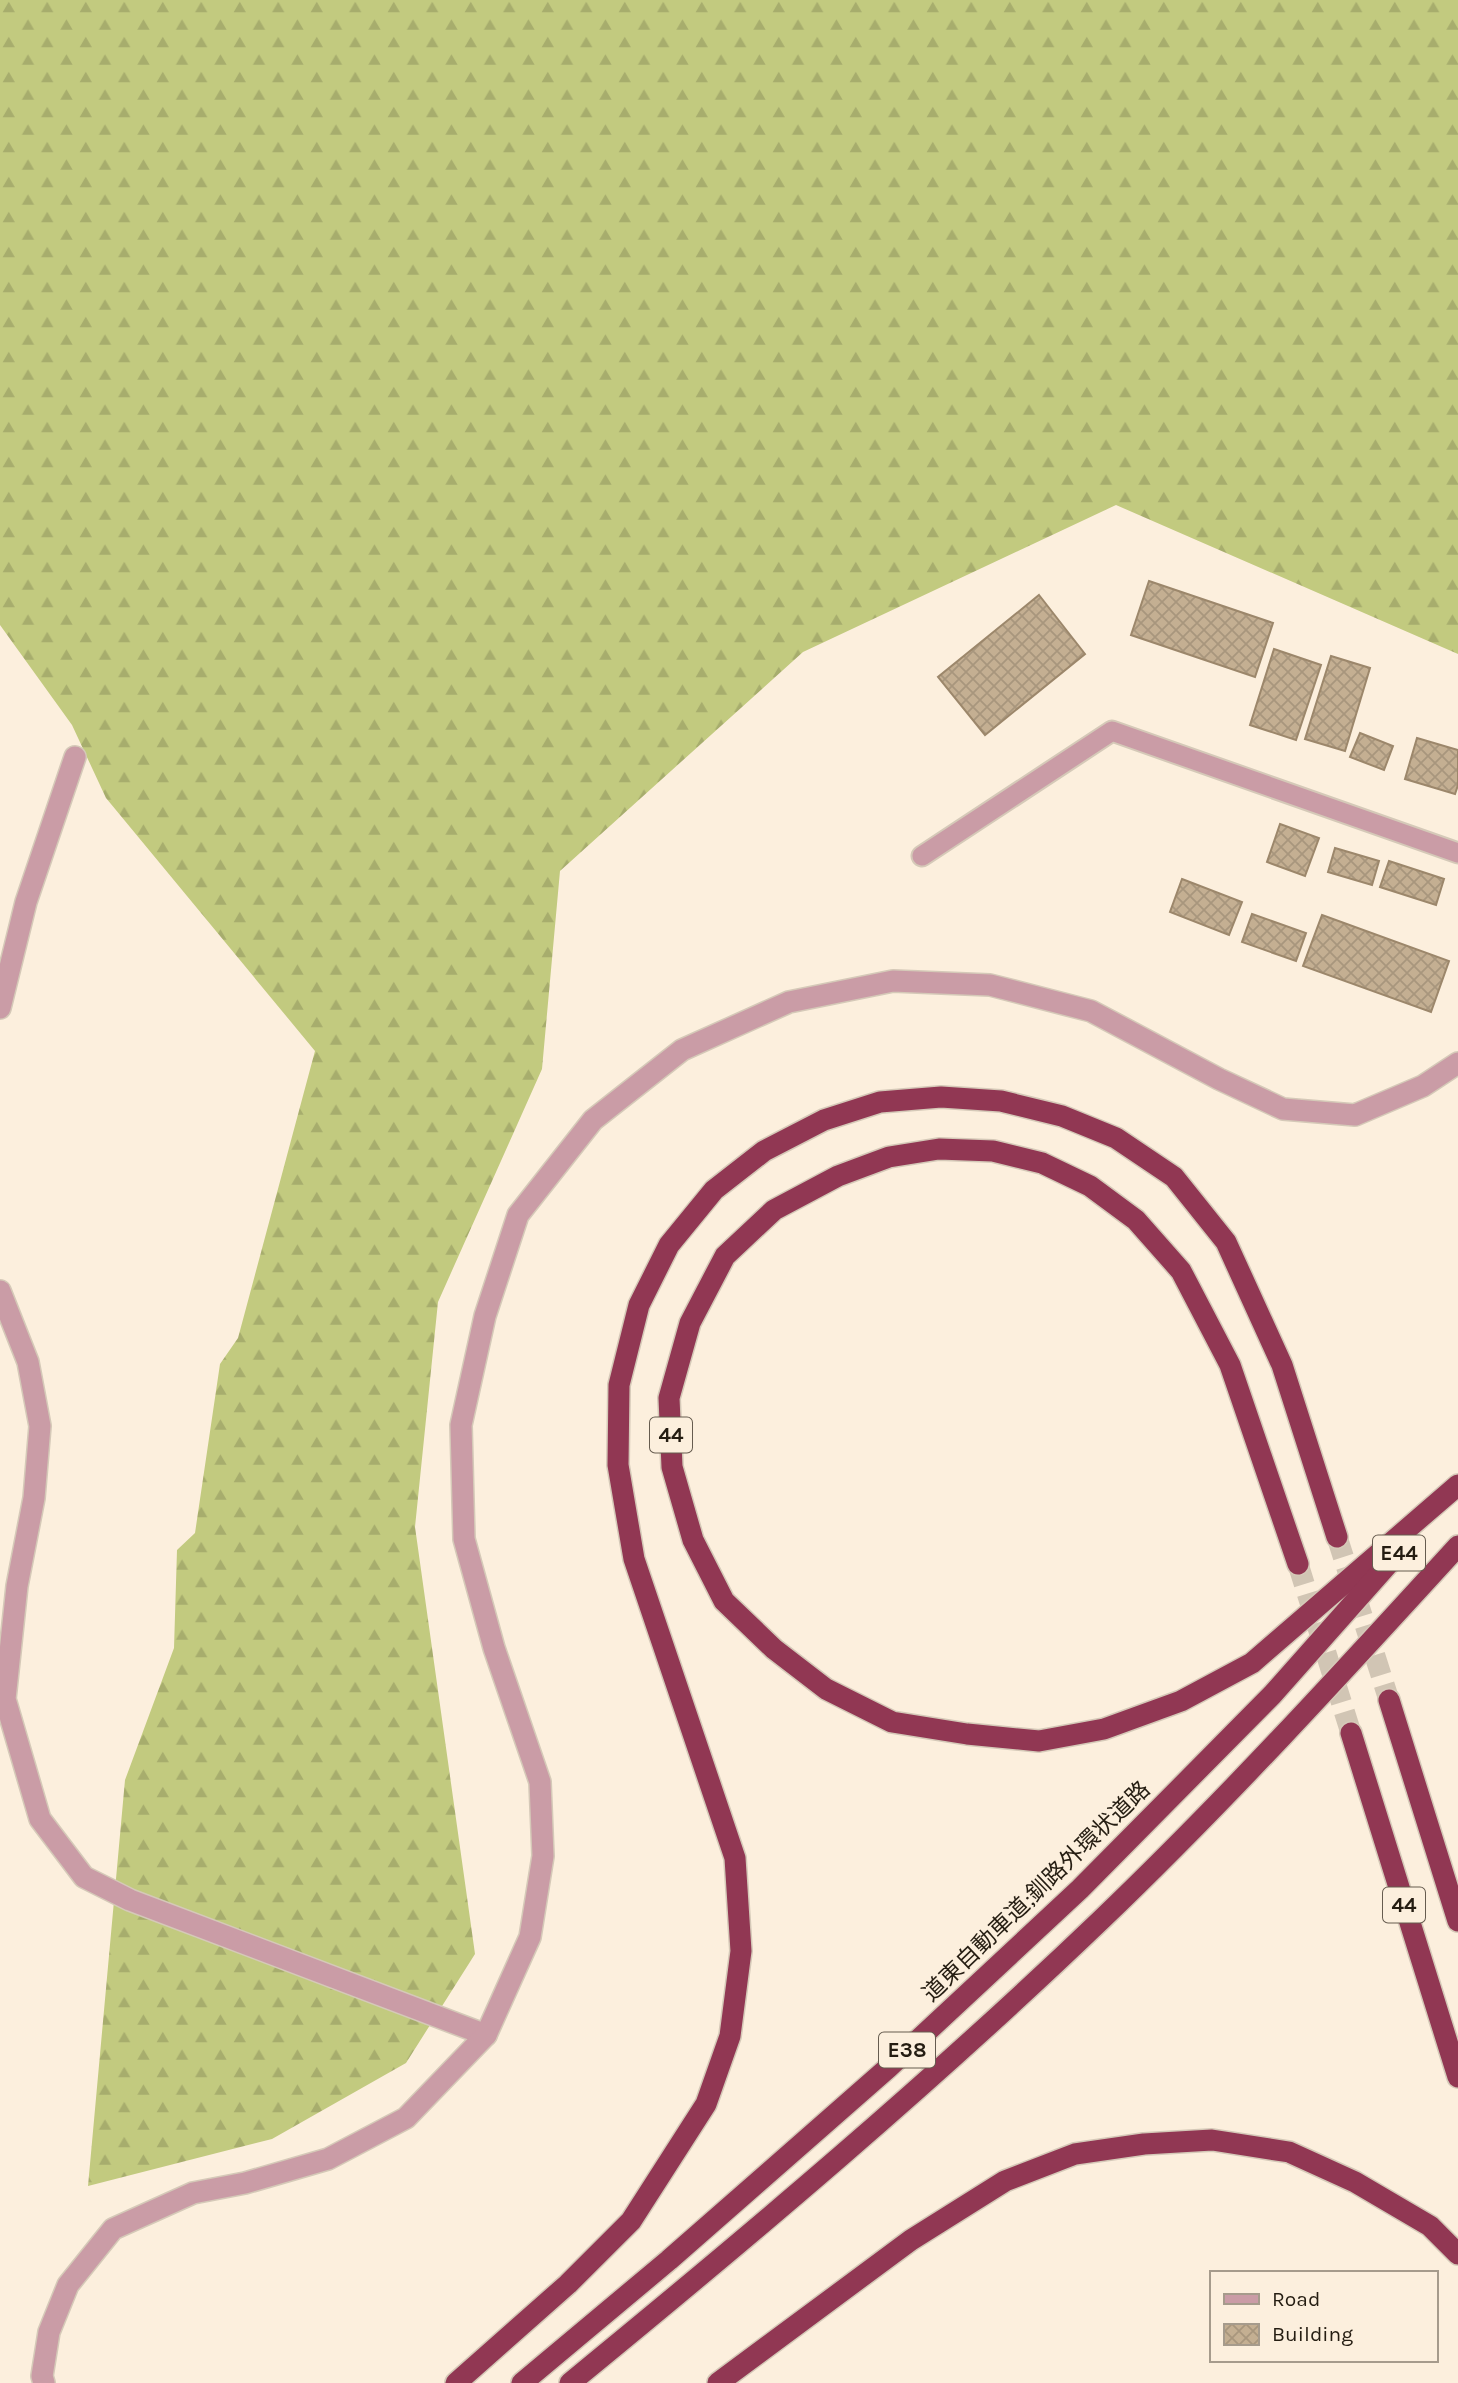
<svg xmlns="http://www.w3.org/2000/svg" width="1458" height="2383" font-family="Karla,'Noto Sans JP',sans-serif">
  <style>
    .forest { fill: url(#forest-firs) }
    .building { fill: url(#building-cross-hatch); stroke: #9c876b; stroke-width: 2 }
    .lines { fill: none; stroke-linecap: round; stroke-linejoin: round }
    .highway-tunnel { stroke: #d1c5b4; stroke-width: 21; stroke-dasharray: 21 10; stroke-linecap: butt }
    .lane-casing { stroke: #d5c9b8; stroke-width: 23 }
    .street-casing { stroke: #d5c9b8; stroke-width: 24 }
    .highway-casing { stroke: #d5c9b8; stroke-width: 24 }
    .lane { stroke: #ca9ca6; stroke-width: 19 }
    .street { stroke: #ca9ca6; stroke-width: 21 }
    .highway { stroke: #913753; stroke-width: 21 }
    .labels { text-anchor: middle; stroke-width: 6; stroke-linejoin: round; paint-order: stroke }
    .shield { fill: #fcefdd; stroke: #665c4f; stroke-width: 2 }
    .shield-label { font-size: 21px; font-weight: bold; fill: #251d12 }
    .street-label { font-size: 23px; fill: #251d12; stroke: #fcefdd }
  </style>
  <defs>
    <pattern id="forest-firs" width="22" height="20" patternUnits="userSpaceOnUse" patternTransform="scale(1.75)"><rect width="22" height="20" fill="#c2ca7f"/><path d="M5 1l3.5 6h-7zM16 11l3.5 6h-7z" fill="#a7ad6d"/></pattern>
    <pattern id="building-cross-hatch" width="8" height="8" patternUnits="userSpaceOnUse" patternTransform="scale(1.75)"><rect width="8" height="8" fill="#c4af92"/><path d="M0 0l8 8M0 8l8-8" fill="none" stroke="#a8967d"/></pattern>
  </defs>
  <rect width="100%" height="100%" fill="#fcefdd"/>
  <!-- forest -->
  <path class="forest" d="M 0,0 L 1458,0 L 1458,654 L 1116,505 L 803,652 L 560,871 L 542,1069 L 438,1302 L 415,1527 L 475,1954 L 406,2063 L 272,2139 L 88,2186 L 125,1780 L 174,1648 L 177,1550 L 195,1533 L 220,1364 L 238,1338 L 315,1051 L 106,798 L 72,725 L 0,625 Z"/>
  <!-- building -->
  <g class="building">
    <path d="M 1149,581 L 1273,623 L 1255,677 L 1131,635 Z"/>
    <path d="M 1039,595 L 1085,654 L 985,735 L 938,677 Z"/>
    <path d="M 1274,649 L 1321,665 L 1296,740 L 1250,725 Z"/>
    <path d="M 1331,656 L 1370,668 L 1345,751 L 1305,739 Z"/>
    <path d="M 1360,733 L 1393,746 L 1384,770 L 1350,757 Z"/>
    <path d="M 1417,738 L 1458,750 L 1458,785 L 1455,794 L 1405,779 Z"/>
    <path d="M 1280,824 L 1319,838 L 1305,876 L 1267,862 Z"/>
    <path d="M 1335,848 L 1379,861 L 1372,885 L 1328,872 Z"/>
    <path d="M 1389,861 L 1444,879 L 1436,905 L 1380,887 Z"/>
    <path d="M 1182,879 L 1242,902 L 1229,935 L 1170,912 Z"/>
    <path d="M 1252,914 L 1306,933 L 1296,961 L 1242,942 Z"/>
    <path d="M 1322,915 L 1449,961 L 1431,1012 L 1303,966 Z"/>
  </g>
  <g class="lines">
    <!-- highway-tunnel -->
    <g class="highway-tunnel">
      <path d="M 1337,1537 L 1389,1700"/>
      <path d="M 1298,1564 L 1351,1733"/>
    </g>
    <defs>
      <path id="lane" d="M 922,856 L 1112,731 L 1458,853"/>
      <g id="street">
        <path d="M 0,1008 L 26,902 L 75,757"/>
        <path d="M 0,1291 L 28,1362 L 40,1426 L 34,1498 L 17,1586 L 5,1699 L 40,1819 L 84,1877 L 130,1900 L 486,2035"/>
        <path d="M 44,2383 L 42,2376 L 49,2332 L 68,2285 L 113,2229 L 193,2193 L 245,2183 L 328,2159 L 406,2118 L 486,2035 L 530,1937 L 543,1856 L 540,1782 L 494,1648 L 464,1539 L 461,1425 L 485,1316 L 518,1215 L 593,1120 L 682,1050 L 789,1002 L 893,981 L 990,985 L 1091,1011 L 1219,1079 L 1283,1109 L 1355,1115 L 1423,1086 L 1458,1063"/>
      </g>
      <g id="highway">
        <path d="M 1298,1564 L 1230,1365 L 1181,1271 L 1136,1220 L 1090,1186 L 1042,1163 L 993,1151 L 939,1149 L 889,1157 L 838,1176 L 774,1210 L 725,1256 L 690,1323 L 669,1398 L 672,1467 L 693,1540 L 724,1601 L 774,1649 L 826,1689 L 892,1722 L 967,1734 L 1039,1741 L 1104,1729 L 1181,1701 L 1252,1663 L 1458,1485"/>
        <path d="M 1389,1700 L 1458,1921"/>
        <path d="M 1351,1733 L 1458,2077"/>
        <path d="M 456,2383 L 568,2284 L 631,2221 L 706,2104 L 730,2036 L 741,1951 L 735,1858 L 634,1559 L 618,1465 L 619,1385 L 639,1305 L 669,1245 L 714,1190 L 764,1151 L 824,1120 L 880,1102 L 941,1097 L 1001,1101 L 1062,1116 L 1116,1138 L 1174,1177 L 1226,1242 L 1282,1365 L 1337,1537"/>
        <path d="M 522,2383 L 669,2260 L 889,2067 L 1080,1889 L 1272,1695 L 1405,1545"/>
        <path d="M 570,2383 C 752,2234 932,2082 1102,1919 C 1226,1800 1342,1673 1458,1546"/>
        <path d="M 718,2383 L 911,2240 L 1005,2181 L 1075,2154 L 1144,2144 L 1212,2140 L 1289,2152 L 1355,2182 L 1430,2226 L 1458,2254"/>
      </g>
    </defs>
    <!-- lane casing -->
    <use href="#lane" class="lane-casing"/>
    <!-- street casing -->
    <use href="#street" class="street-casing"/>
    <!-- highway casing -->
    <use href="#highway" class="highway-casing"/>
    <!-- lane -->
    <use href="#lane" class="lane"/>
    <!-- street -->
    <use href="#street" class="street"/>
    <!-- highway -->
    <use href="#highway" class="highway"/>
  </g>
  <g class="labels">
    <!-- shield labels -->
    <g class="shield">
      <rect x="650" y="1417.5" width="42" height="35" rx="5"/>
      <rect x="1373" y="1535.5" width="52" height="35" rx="5"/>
      <rect x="1383" y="1887.5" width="42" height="35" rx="5"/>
      <rect x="879" y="2032.5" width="56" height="35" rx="5"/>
    </g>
    <g class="shield-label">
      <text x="671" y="1442">44</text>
      <text x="1399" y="1560">E44</text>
      <text x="1404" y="1912">44</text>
      <text x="907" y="2057">E38</text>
    </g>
    <!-- street labels -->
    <g class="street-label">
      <text transform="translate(1036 1891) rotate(-44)" y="8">道東自動車道;釧路外環状道路</text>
    </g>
  </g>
  <!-- legend -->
  <rect x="1210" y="2271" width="228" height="91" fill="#fcefdd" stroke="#a69b8c" stroke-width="2"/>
  <rect x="1224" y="2294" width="35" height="10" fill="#ca9ca6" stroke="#a69b8c" stroke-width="2"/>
  <text x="1272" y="2306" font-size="21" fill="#251d12">Road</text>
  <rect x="1224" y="2324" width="35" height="21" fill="url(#building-cross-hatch)" stroke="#a69b8c" stroke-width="2"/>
  <text x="1272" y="2341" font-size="21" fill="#251d12">Building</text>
</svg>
